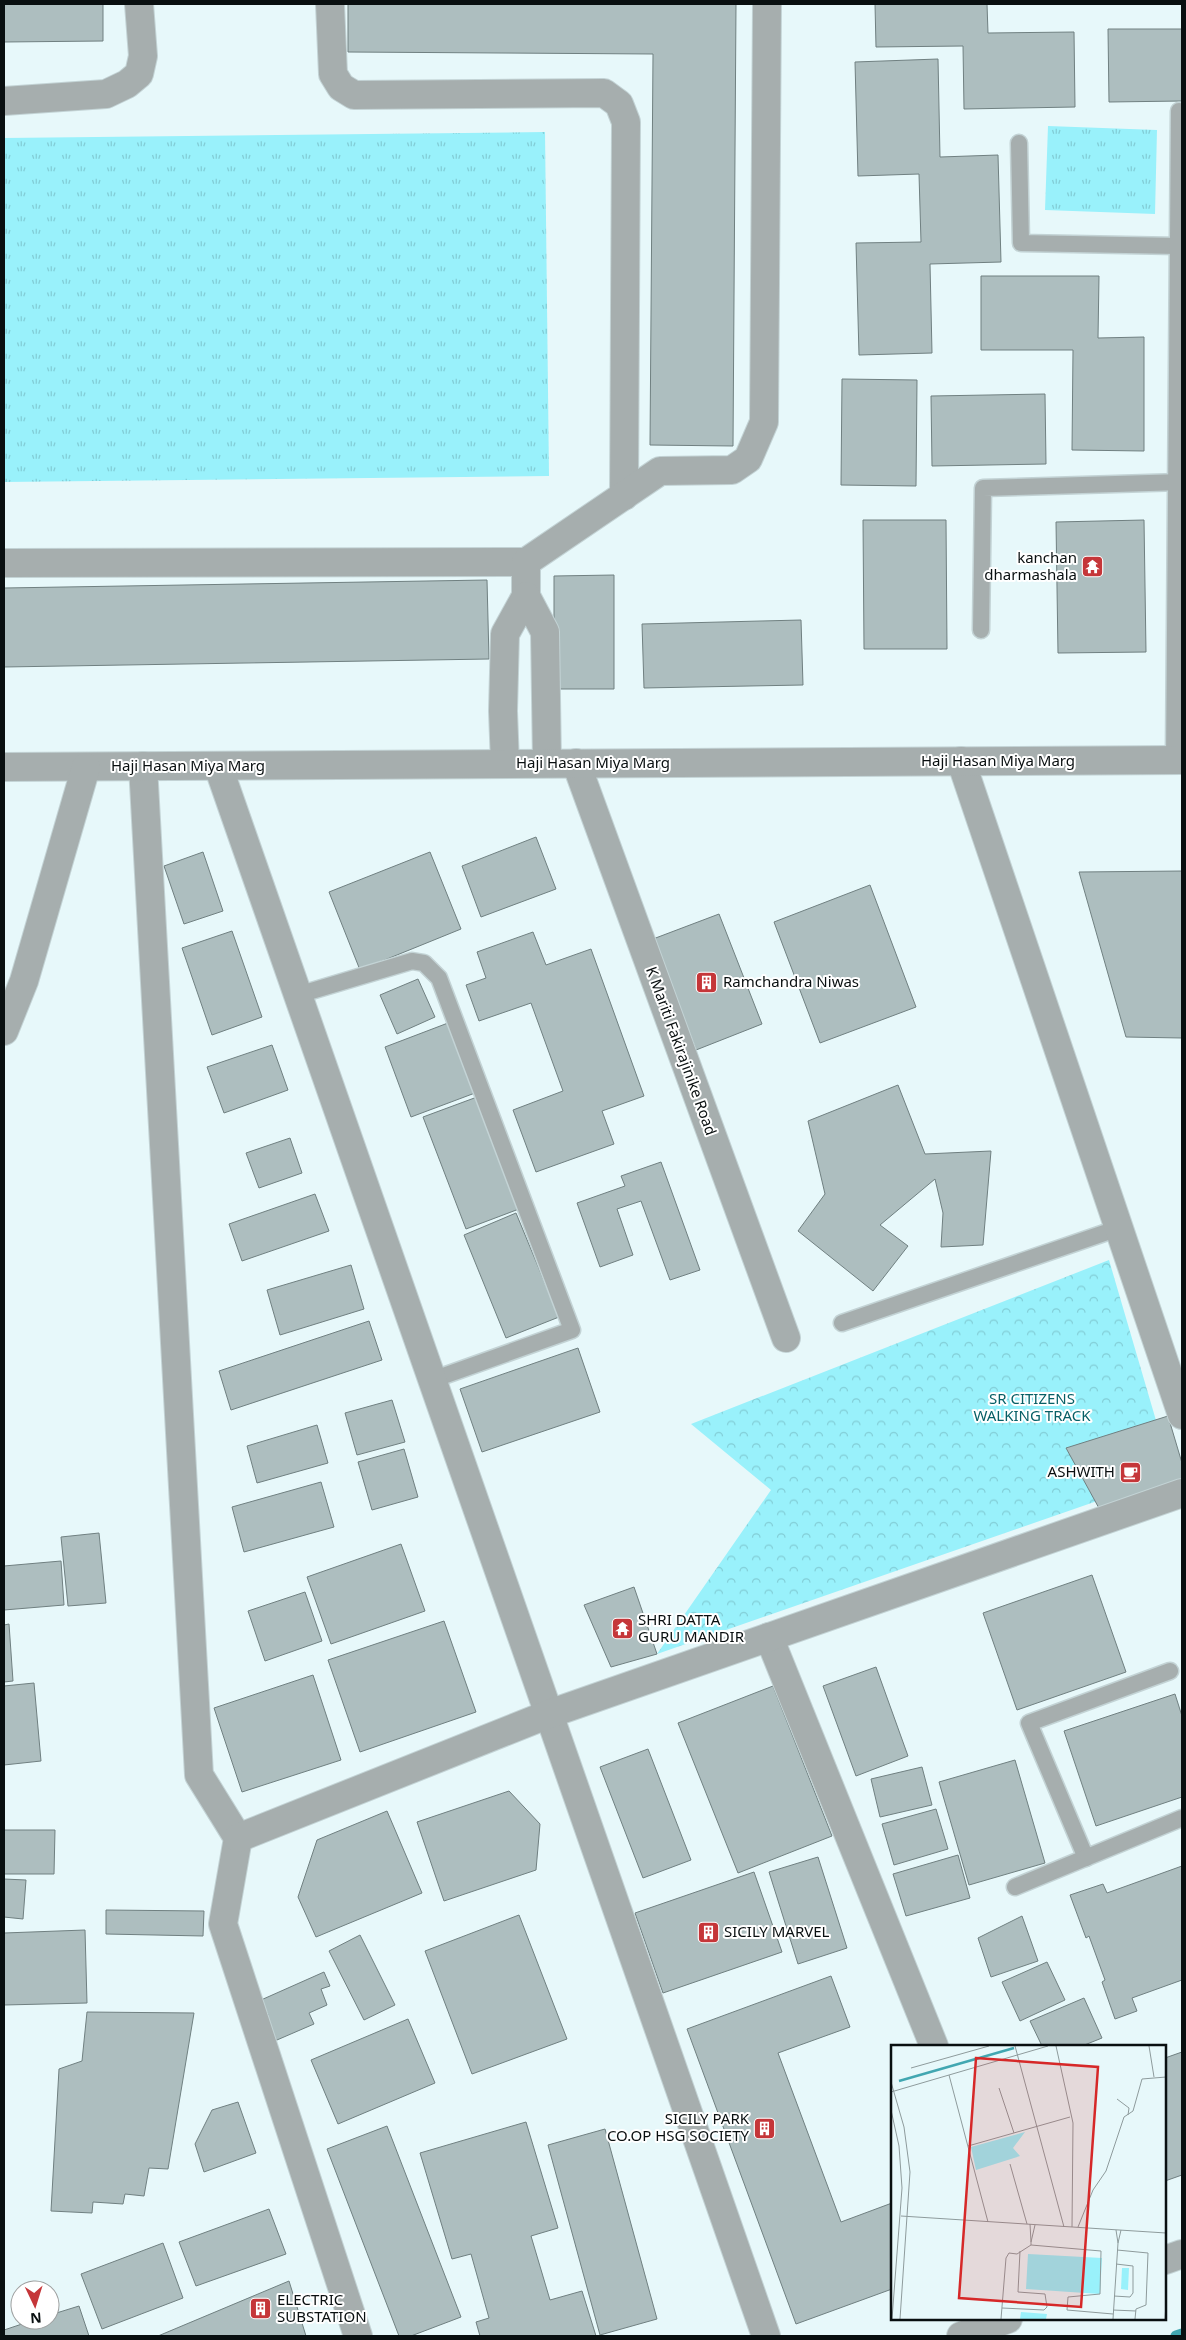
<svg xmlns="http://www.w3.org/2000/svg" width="1186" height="2340" font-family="'Noto Sans',sans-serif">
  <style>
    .grass { fill: url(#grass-tufts) }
    .forest { fill: url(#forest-crowns) }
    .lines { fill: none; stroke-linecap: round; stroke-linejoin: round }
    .stream { stroke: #42a7b1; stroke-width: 11 }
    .building { fill: #adbebf; stroke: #708081 }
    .service-casing { stroke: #c3d3d5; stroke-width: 19 }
    .minor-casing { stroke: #c3d3d5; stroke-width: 30 }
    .service { stroke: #a6aeae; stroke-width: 16 }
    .minor { stroke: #a6aeae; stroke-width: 28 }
    .labels { text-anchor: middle; stroke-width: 4; stroke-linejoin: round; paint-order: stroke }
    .poi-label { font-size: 15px; fill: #090f10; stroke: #fff; text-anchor: start }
    .street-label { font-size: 15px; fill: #090f10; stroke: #fff }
    .park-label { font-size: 15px; fill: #065f66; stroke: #fff }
    .inset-river { fill: none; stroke: #42a7b1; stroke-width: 2.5 }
    .inset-road { fill: none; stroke: #8e9b9c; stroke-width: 1 }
    .view { fill: #d62828; fill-opacity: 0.15; stroke: #d62828; stroke-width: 2.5 }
    .inset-edge { fill: none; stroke: #090f10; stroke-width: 2.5 }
  </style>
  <defs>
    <pattern id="grass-tufts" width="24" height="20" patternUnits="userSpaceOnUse" patternTransform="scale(1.25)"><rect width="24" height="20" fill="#99f1fb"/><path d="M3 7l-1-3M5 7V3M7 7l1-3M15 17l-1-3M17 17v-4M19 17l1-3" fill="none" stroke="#82cdd6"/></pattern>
    <pattern id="forest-crowns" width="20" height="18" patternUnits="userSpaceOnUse" patternTransform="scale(1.25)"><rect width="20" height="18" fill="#99f1fb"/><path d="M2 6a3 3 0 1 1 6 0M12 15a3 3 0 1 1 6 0" fill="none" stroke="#82cdd6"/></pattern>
  </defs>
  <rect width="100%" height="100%" fill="#e7f8fa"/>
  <!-- grass -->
  <g class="grass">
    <path d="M 1048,126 L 1157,130 L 1155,214 L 1045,210 Z"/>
    <path d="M 545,132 L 549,476 L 4,482 L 4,138 Z"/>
  </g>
  <!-- forest -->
  <path class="forest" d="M 1109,1260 L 1172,1475 L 657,1654 L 771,1490 L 691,1424 Z"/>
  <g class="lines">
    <!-- stream -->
    <path class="stream" d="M 1176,2336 L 1182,2334"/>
  </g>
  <!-- building -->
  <g class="building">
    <path d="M 4,4 L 103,4 L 103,41 L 4,42 Z"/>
    <path d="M 348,4 L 736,4 L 733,446 L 650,445 L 653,54 L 348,52 Z"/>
    <path d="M 875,4 L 987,4 L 988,33 L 1074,32 L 1075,107 L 964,109 L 963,46 L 876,47 Z"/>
    <path d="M 1108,29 L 1182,29 L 1182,101 L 1109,102 Z"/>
    <path d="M 938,59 L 940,157 L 998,155 L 1001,262 L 930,264 L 932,353 L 859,355 L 856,243 L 921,242 L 919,174 L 858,176 L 855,62 Z"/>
    <path d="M 981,276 L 1099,276 L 1098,338 L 1144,337 L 1144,451 L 1072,450 L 1073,350 L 981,350 Z"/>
    <path d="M 842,379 L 917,380 L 916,486 L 841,485 Z"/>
    <path d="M 1045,394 L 1046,464 L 932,466 L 931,396 Z"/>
    <path d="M 863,520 L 946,520 L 947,649 L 864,649 Z"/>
    <path d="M 1144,520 L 1146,652 L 1058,653 L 1056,522 Z"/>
    <path d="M 614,575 L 614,689 L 554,689 L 554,576 Z"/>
    <path d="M 487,580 L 489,659 L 4,667 L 4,588 Z"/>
    <path d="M 801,620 L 803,685 L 644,688 L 642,624 Z"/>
    <path d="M 536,837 L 556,889 L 481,917 L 462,866 Z"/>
    <path d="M 203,852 L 223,911 L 184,924 L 164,866 Z"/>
    <path d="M 430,852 L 461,929 L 360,970 L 329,892 Z"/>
    <path d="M 1182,871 L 1182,1038 L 1126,1037 L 1079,872 Z"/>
    <path d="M 870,885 L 916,1007 L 820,1043 L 774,922 Z"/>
    <path d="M 719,914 L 762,1024 L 696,1050 L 653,939 Z"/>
    <path d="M 232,931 L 262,1017 L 212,1035 L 182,948 Z"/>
    <path d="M 533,932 L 546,965 L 591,949 L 644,1096 L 602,1111 L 614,1144 L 536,1172 L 513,1110 L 563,1091 L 531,1003 L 479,1021 L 466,985 L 486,978 L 477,952 Z"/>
    <path d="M 418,979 L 435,1017 L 397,1034 L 380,995 Z"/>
    <path d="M 448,1023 L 475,1093 L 411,1117 L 385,1047 Z"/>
    <path d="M 272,1045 L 288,1090 L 224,1113 L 207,1067 Z"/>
    <path d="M 898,1085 L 925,1154 L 991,1151 L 983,1245 L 941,1247 L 943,1213 L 935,1179 L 880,1225 L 908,1246 L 873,1291 L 798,1231 L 825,1194 L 808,1121 Z"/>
    <path d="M 477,1097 L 519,1209 L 466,1229 L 423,1117 Z"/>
    <path d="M 290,1138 L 302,1173 L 259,1188 L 246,1153 Z"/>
    <path d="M 661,1162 L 700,1270 L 670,1280 L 641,1201 L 617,1209 L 633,1255 L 600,1267 L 577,1203 L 625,1186 L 621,1176 Z"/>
    <path d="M 315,1194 L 329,1231 L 242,1261 L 229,1224 Z"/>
    <path d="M 516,1213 L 559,1317 L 506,1338 L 464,1235 Z"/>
    <path d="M 351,1265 L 364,1309 L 280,1335 L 267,1290 Z"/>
    <path d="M 369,1321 L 382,1360 L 231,1410 L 219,1371 Z"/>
    <path d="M 578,1348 L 600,1412 L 482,1452 L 460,1389 Z"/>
    <path d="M 392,1400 L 405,1442 L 357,1455 L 345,1413 Z"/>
    <path d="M 1168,1416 L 1182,1463 L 1182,1481 L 1100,1510 L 1066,1448 Z"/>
    <path d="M 317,1425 L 328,1463 L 257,1483 L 247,1446 Z"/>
    <path d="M 404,1449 L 418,1497 L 372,1510 L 358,1462 Z"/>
    <path d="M 321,1482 L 334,1527 L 244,1552 L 232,1507 Z"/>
    <path d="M 99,1533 L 106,1603 L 68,1606 L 61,1537 Z"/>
    <path d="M 401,1544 L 425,1611 L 331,1644 L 307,1577 Z"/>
    <path d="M 61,1561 L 64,1605 L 4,1610 L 4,1566 Z"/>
    <path d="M 1092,1575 L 1126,1672 L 1017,1710 L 983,1613 Z"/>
    <path d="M 634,1587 L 657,1654 L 611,1667 L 584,1605 Z"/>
    <path d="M 305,1592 L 322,1641 L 265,1661 L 248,1611 Z"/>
    <path d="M 444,1621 L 476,1712 L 360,1752 L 328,1660 Z"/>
    <path d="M 9,1624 L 13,1681 L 4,1682 L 4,1625 Z"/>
    <path d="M 876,1667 L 908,1756 L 856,1776 L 823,1686 Z"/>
    <path d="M 313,1675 L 341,1760 L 242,1792 L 214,1708 Z"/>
    <path d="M 34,1683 L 41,1761 L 4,1765 L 4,1686 Z"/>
    <path d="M 773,1686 L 832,1836 L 738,1873 L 678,1723 Z"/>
    <path d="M 1175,1694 L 1182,1716 L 1182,1797 L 1096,1826 L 1064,1731 Z"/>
    <path d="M 648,1749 L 691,1860 L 643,1878 L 600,1767 Z"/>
    <path d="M 1015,1760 L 1045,1863 L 969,1885 L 939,1782 Z"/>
    <path d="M 922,1767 L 932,1805 L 880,1817 L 871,1779 Z"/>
    <path d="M 509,1791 L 540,1824 L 536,1870 L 444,1901 L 417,1822 Z"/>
    <path d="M 936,1809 L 948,1849 L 894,1865 L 882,1824 Z"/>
    <path d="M 387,1811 L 422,1893 L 316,1937 L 298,1897 L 317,1840 Z"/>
    <path d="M 4,1830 L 55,1830 L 54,1874 L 4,1874 Z"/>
    <path d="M 958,1855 L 970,1898 L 906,1916 L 893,1874 Z"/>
    <path d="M 818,1857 L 847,1948 L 798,1964 L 769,1872 Z"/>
    <path d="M 1182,1866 L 1182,1980 L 1132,1998 L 1137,2011 L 1115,2019 L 1102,1982 L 1105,1980 L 1089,1936 L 1086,1938 L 1070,1895 L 1103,1884 L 1107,1893 Z"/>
    <path d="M 754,1872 L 782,1952 L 663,1993 L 635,1913 Z"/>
    <path d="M 4,1879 L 26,1880 L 23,1919 L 4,1917 Z"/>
    <path d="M 106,1910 L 204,1911 L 203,1936 L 106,1934 Z"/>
    <path d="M 519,1915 L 567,2039 L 472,2074 L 425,1951 Z"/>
    <path d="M 1022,1916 L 1038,1961 L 991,1977 L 978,1938 Z"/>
    <path d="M 85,1930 L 87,2003 L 4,2005 L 4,1933 Z"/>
    <path d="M 360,1935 L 395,2005 L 364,2020 L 329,1951 Z"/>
    <path d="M 1047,1962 L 1065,2000 L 1020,2021 L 1002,1982 Z"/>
    <path d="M 324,1972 L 330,1986 L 321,1989 L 327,2005 L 309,2013 L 314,2024 L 270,2043 L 259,2019 L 268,2015 L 261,2000 Z"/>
    <path d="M 831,1976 L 850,2027 L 778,2053 L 841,2222 L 892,2203 L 892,2289 L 796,2324 L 687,2029 Z"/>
    <path d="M 1084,1998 L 1102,2038 L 1082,2046 L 1042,2046 L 1030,2021 Z"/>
    <path d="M 87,2012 L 194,2013 L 168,2169 L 149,2168 L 144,2196 L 125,2194 L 123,2204 L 93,2202 L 92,2213 L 51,2211 L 59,2069 L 82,2061 Z"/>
    <path d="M 408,2019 L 435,2083 L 338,2124 L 311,2060 Z"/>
    <path d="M 1182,2052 L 1182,2175 L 1165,2181 L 1165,2058 Z"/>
    <path d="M 238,2102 L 256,2153 L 204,2172 L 195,2144 L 212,2110 Z"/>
    <path d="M 526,2122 L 558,2228 L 531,2236 L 550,2300 L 582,2291 L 596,2336 L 480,2336 L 476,2322 L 489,2318 L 471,2254 L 452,2259 L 420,2153 Z"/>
    <path d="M 387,2126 L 461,2317 L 411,2336 L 399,2336 L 327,2149 Z"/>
    <path d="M 605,2129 L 657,2319 L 600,2335 L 548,2145 Z"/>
    <path d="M 269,2209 L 286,2254 L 196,2286 L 179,2242 Z"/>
    <path d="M 163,2243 L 183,2298 L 102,2329 L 81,2274 Z"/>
    <path d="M 289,2281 L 306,2336 L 158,2336 Z"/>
    <path d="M 79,2306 L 89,2336 L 4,2336 L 4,2330 L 34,2320 L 50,2320 L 50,2315 Z"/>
  </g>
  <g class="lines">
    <defs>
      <g id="service">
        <path d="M 1019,143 L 1021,243 L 1178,246"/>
        <path d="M 981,630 L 983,488 L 1182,482"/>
        <path d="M 1174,760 L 1179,111"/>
        <path d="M 298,995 L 412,961 L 424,963 L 439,978 L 572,1330 L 432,1380"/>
        <path d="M 842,1323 L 1119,1228"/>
        <path d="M 1086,1858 L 1029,1723 L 1170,1671"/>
        <path d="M 1015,1887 L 1182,1818"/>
      </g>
      <g id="minor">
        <path d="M 330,4 L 333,74 L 341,87 L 354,95 L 604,93 L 619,104 L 626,122 L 624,496"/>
        <path d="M 4,101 L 106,94 L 127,84 L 139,74 L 143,56 L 139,4"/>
        <path d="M 4,563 L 526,562"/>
        <path d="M 526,596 L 526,562 L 660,471 L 732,470 L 748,459 L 764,422 L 767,4"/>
        <path d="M 961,761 L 1182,1415"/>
        <path d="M 576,763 L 786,1338"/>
        <path d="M 505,764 L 503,711 L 505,634 L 526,596 L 545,632 L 547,763"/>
        <path d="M 143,766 L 199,1775 L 238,1838 L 223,1924 L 358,2336"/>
        <path d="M 218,766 L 766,2336"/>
        <path d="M 4,767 L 1182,760"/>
        <path d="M 4,1031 L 24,981 L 86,767"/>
        <path d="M 769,1637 L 934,2046"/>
        <path d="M 238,1838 L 549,1714 L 1182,1493"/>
        <path d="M 1165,2260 L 1182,2254"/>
        <path d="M 961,2336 L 1008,2319"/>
      </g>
    </defs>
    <!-- service casing -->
    <use href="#service" class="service-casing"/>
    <!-- minor casing -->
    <use href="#minor" class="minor-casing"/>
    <!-- service -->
    <use href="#service" class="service"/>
    <!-- minor -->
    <use href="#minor" class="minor"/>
  </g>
  <!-- icons -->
  <defs>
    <symbol id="temple-square" viewBox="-11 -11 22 22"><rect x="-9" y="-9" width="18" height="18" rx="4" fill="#c53639" stroke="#fff"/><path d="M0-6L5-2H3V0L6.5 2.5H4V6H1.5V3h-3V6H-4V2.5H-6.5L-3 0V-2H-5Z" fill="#fff"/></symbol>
    <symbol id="building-square" viewBox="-11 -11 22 22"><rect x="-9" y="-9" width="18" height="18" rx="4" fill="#c53639" stroke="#fff"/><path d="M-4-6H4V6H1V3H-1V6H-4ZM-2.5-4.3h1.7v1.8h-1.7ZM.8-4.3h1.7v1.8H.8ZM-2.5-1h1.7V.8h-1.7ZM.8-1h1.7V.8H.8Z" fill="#fff"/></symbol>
    <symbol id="cafe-square" viewBox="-11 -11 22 22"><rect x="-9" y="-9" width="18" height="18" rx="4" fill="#c53639" stroke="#fff"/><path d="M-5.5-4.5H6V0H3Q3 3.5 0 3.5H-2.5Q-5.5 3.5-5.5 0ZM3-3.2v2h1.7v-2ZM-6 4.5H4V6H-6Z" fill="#fff"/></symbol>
  </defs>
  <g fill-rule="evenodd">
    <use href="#temple-square" x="1080" y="554" width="25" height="25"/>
    <use href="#building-square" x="694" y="970" width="25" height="25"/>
    <use href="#cafe-square" x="1118" y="1460" width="25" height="25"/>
    <use href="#temple-square" x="610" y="1616" width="25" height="25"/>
    <use href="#building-square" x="696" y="1920" width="25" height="25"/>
    <use href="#building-square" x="752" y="2116" width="25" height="25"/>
    <use href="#building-square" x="248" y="2296" width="25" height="25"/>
  </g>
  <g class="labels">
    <!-- poi labels -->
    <g class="poi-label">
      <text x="1077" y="563" text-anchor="end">kanchan<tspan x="1077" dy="17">dharmashala</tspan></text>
      <text x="723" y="987">Ramchandra Niwas</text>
      <text x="1115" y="1477" text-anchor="end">ASHWITH</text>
      <text x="638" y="1625">SHRI DATTA<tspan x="638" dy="17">GURU MANDIR</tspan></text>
      <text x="724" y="1937">SICILY MARVEL</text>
      <text x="749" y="2124" text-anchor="end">SICILY PARK<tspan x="749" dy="17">CO.OP HSG SOCIETY</tspan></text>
      <text x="277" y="2305">ELECTRIC<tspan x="277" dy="17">SUBSTATION</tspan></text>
    </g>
    <!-- street labels -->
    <g class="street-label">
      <text x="998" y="766">Haji Hasan Miya Marg</text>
      <text x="593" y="768">Haji Hasan Miya Marg</text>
      <text x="188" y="771">Haji Hasan Miya Marg</text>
      <text transform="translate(681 1051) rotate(70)" y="5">K Mariti Fakirajinike Road</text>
    </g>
    <!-- park labels -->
    <g class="park-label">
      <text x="1032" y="1404">SR CITIZENS<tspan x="1032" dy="17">WALKING TRACK</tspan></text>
    </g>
  </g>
  <!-- overview -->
  <g transform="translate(891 2045)">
    <rect width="275" height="275" fill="#e7f8fa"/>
    <path d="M 137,209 L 211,213 L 209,249 L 135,244 ZM 231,223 L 238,223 L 237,245 L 230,244 ZM 130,267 L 156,269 L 155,274 L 129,274 Z" fill="#99f1fb"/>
    <path d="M 134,87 L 122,103 L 129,111 L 85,125 L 80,102 Z" fill="#99f1fb"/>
    <path class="inset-river" d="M 8,36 L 123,3"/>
    <path class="inset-road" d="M 124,1 L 173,182M 165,1 L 182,78 L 181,182M 258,1 L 263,32M 20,23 L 98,1M 58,30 L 97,177M 0,37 L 13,82 L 19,127 L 9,274M 108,43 L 123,88M 0,47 L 157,1M 226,54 L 238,63 L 237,70M 0,65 L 8,101 L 11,143 L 1,274M 77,101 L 179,72M 119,119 L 136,179M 10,171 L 275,188M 139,179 L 140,197 L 144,180M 187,182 L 202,145 L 215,126 L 233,72 L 242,66 L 251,34 L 275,32M 225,185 L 227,198 L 230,185M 140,200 L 210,206 L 209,249 L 177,252 L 176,265 L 222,269M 226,205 L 257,208 L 255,260 L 245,264 L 244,274M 223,251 L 239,252 L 242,248 L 242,221 L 225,219M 111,263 L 153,265 L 156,262 L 154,249 L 127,247 L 129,206M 222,265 L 245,266M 110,274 L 115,213 L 118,208 L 126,209 L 140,200 L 140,197M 222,274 L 227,198M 274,274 L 275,259"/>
    <path class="view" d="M 85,13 L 207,22 L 190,262 L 68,253 Z"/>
    <rect width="275" height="275" class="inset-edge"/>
  </g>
  <!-- border -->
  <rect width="1186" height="2340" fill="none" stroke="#090f10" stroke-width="10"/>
  <!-- north arrow -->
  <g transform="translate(35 2305) rotate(176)"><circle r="24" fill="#ffffff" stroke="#9d9f9f"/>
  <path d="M0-4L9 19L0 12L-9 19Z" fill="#c53639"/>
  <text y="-8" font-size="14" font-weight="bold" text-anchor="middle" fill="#090f10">N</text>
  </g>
</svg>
